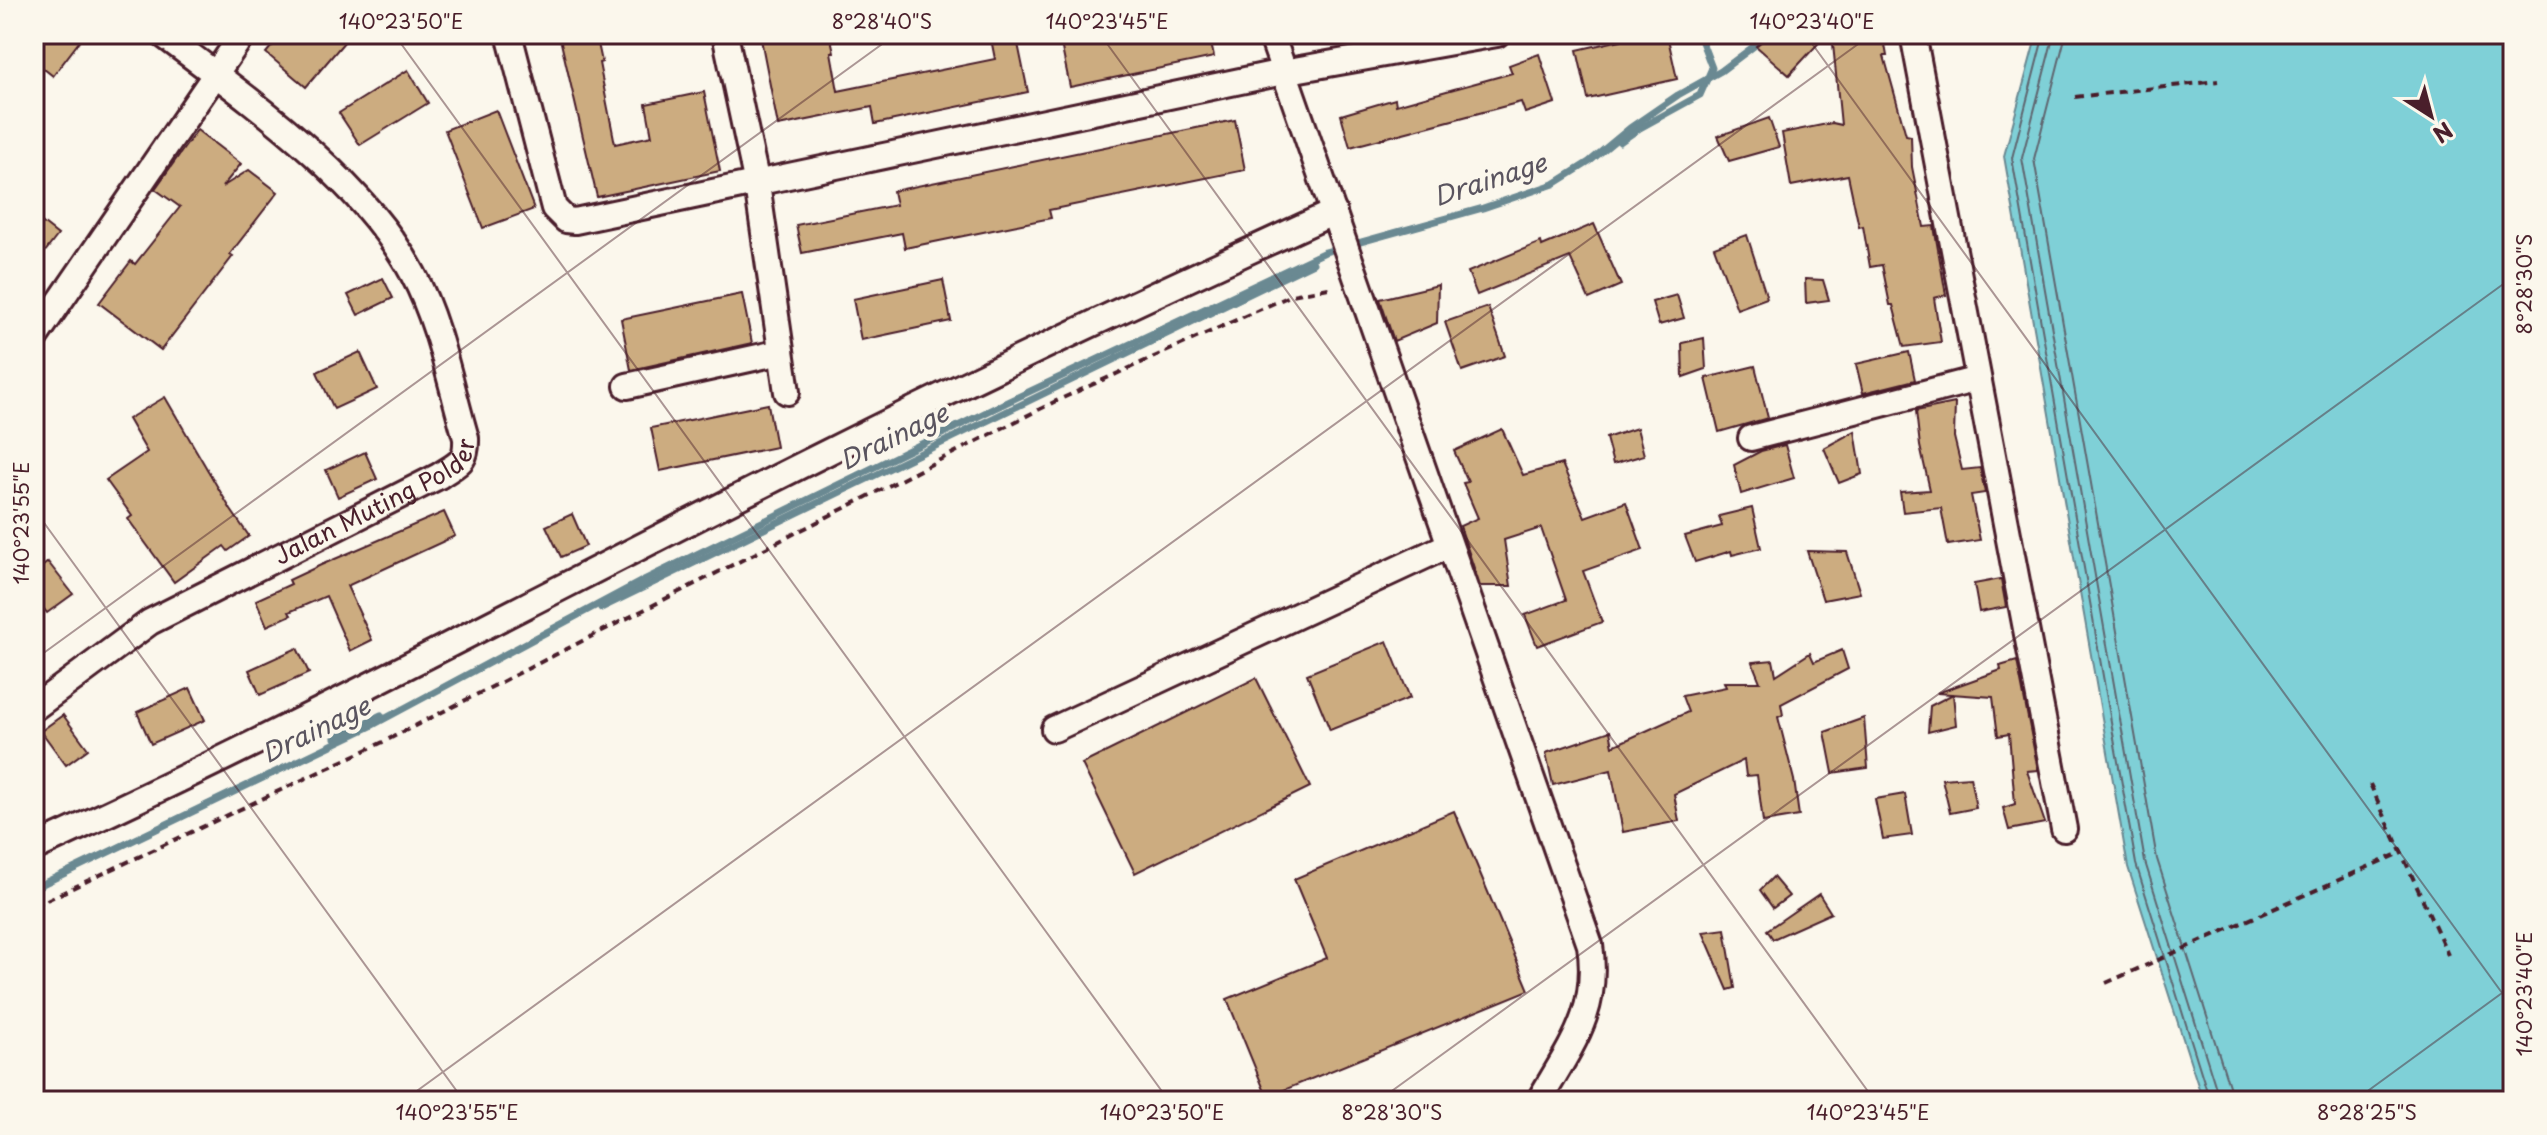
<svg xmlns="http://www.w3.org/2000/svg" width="2547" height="1135" font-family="'Playpen Sans',sans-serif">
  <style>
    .water { fill: #7fd0d7; stroke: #6a8992; stroke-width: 2 }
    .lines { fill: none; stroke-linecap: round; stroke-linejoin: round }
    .shore { stroke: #5f6670; stroke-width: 2 }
    .stream { stroke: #6a8992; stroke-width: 7 }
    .building { fill: #ccac80; stroke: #4a1f2b; stroke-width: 2 }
    .minor-casing { stroke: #4a1f2b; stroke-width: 30 }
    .path { stroke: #4a1f2b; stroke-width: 4; stroke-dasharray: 8 6; stroke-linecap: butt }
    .minor { stroke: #fbf7ec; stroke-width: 24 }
    .ticks { fill: none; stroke: #4a1f2b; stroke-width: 2; stroke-opacity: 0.45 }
    .labels { text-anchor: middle; stroke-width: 8; stroke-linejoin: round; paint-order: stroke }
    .street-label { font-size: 24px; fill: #4a1f2b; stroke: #fbf7ec }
    .water-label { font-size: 26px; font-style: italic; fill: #5a545f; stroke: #fbf7ec }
    .neatline { fill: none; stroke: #4a1f2b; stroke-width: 3 }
    .ticks-label { font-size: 20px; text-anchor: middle; fill: #4a1f2b }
  </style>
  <rect width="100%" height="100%" fill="#fbf7ec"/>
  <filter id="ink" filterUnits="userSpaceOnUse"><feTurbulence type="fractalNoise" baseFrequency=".0125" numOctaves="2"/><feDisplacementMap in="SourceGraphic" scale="16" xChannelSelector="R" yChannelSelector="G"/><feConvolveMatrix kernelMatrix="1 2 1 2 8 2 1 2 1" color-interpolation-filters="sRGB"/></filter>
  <g filter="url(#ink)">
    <!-- water -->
    <path class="water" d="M 2037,34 L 2513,34 L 2513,1101 L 2203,1101 L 2128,867 L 2004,156 Z"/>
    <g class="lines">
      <!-- shore -->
      <g class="shore">
        <path d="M 2044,34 L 2012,158 L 2136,864 L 2210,1101"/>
        <path d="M 2054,34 L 2022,158 L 2145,862 L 2220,1101"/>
        <path d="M 2066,34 L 2034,159 L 2157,859 L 2230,1089 L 2232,1101"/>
      </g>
      <!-- stream -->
      <g class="stream">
        <path d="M 1620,142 L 1640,128 L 1700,95 L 1712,68 L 1699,34"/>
        <path d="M 601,608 L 1313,263"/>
        <path d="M 335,738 L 381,715"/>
        <path d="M 34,888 L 371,726 L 642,581 L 1003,404 L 1325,252 L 1483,208 L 1554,184 L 1589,162 L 1630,128 L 1678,95 L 1721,71 L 1770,34"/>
      </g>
    </g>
    <!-- building -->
    <g class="building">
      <path d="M 34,34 L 85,34 L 53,76 L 34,61 Z"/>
      <path d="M 282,34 L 351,34 L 306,87 L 266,53 Z"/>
      <path d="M 559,34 L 596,34 L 602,62 L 599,63 L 615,144 L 652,136 L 646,104 L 704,92 L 720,171 L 597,197 Z"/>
      <path d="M 760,34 L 830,34 L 834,52 L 831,52 L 838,91 L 995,59 L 990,34 L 1016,34 L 1028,92 L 875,124 L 872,107 L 778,126 Z"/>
      <path d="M 1059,34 L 1209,34 L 1214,57 L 1070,87 Z"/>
      <path d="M 1647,34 L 1667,34 L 1677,79 L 1588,99 L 1577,50 Z"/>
      <path d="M 1770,34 L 1827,34 L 1789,75 L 1756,46 Z"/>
      <path d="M 1832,34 L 1883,34 L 1887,56 L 1884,56 L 1906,135 L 1911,136 L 1912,167 L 1924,227 L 1934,226 L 1936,238 L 1946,295 L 1934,298 L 1941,342 L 1904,347 L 1893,305 L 1890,305 L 1882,265 L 1870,267 L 1863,226 L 1859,227 L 1848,175 L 1791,186 L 1782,133 L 1832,123 L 1841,125 Z"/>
      <path d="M 1539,54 L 1555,103 L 1525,113 L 1521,102 L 1350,147 L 1341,115 L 1395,99 L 1396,105 L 1512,73 L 1509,65 Z"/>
      <path d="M 408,70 L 428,103 L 360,145 L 339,113 Z"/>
      <path d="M 496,110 L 534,209 L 483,228 L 445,130 Z"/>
      <path d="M 1769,118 L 1779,147 L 1729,161 L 1718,136 Z"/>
      <path d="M 1235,120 L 1245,170 L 1049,210 L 1051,218 L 905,248 L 902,233 L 802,253 L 796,225 L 896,205 L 893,191 Z"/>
      <path d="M 197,130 L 241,164 L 222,187 L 249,170 L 278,192 L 230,254 L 233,256 L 161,350 L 99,303 L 131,261 L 135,264 L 180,207 L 155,189 Z"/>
      <path d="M 34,216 L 58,235 L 34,266 Z"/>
      <path d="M 1594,224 L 1621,285 L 1589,299 L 1570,257 L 1477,295 L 1468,272 L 1541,242 L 1542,246 Z"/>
      <path d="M 1747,235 L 1767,298 L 1737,309 L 1714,247 Z"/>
      <path d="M 383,278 L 393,298 L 358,315 L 348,295 Z"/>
      <path d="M 1805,279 L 1823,280 L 1829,300 L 1806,303 Z"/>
      <path d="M 943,280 L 951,321 L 861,340 L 853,299 Z"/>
      <path d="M 1438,285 L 1437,323 L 1394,341 L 1380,299 Z"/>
      <path d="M 742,294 L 752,343 L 631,370 L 621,319 Z"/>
      <path d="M 1677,295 L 1684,318 L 1659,325 L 1652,302 Z"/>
      <path d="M 1488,307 L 1505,356 L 1462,371 L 1445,322 Z"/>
      <path d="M 1704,338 L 1706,369 L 1683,377 L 1682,343 Z"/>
      <path d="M 360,352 L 377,389 L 334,409 L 317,372 Z"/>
      <path d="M 1909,352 L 1915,380 L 1863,393 L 1856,364 Z"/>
      <path d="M 1755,366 L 1768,418 L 1719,432 L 1706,378 Z"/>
      <path d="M 165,397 L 231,510 L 249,536 L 228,551 L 224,546 L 174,582 L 128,519 L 132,516 L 106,480 L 147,452 L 128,419 Z"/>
      <path d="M 1955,403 L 1954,437 L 1962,470 L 1980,468 L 1985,493 L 1971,495 L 1980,540 L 1948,545 L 1941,508 L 1903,512 L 1900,492 L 1930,490 L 1920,446 L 1916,411 Z"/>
      <path d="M 768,404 L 776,447 L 660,471 L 651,428 Z"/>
      <path d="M 1637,428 L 1644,455 L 1613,464 L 1606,438 Z"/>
      <path d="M 1502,429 L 1523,475 L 1562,464 L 1585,517 L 1626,502 L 1643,550 L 1583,571 L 1602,622 L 1537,646 L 1525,615 L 1566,600 L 1541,528 L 1504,540 L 1511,586 L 1480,586 L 1460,526 L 1478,518 L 1463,483 L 1468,482 L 1454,451 Z"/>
      <path d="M 1855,431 L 1862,474 L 1839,483 L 1824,448 Z"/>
      <path d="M 1785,445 L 1794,478 L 1741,494 L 1734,465 L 1761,451 Z"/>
      <path d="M 365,452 L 377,479 L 338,497 L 326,470 Z"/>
      <path d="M 1752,508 L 1761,548 L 1732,555 L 1731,551 L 1695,562 L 1685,536 L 1722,526 L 1719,516 Z"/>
      <path d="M 444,512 L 455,536 L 347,586 L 372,640 L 350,651 L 326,596 L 289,612 L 291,615 L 267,626 L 256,600 L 291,584 L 289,580 L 321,565 Z"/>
      <path d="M 572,514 L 586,546 L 561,557 L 546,526 Z"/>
      <path d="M 1807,551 L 1847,552 L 1860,593 L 1823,600 Z"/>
      <path d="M 48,562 L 73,594 L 47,613 L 34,597 L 34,573 Z"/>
      <path d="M 2001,579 L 2006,607 L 1979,612 L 1974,584 Z"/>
      <path d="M 1387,641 L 1410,698 L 1330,730 L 1307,674 Z"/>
      <path d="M 297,648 L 309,673 L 260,695 L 249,670 Z"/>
      <path d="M 1842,650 L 1848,669 L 1781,704 L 1783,715 L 1778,717 L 1794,780 L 1799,816 L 1763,822 L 1757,775 L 1746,776 L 1744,760 L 1674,794 L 1679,821 L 1623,832 L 1611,770 L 1553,785 L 1546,753 L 1610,731 L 1613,746 L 1688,712 L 1682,696 L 1726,687 L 1724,682 L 1760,682 L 1752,662 L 1773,660 L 1776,675 L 1810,653 L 1814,662 Z"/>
      <path d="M 2017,661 L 2038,770 L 2027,771 L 2045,823 L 2009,830 L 2003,808 L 2015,804 L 2009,734 L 1998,736 L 1993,697 L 1937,693 L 2001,670 L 2000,666 Z"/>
      <path d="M 1256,678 L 1310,787 L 1135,873 L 1082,764 Z"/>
      <path d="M 190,688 L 205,720 L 151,744 L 137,712 Z"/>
      <path d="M 1953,694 L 1956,725 L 1928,732 L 1930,706 Z"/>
      <path d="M 63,715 L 88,749 L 66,765 L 41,731 Z"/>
      <path d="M 1864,718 L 1868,768 L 1833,773 L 1825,732 Z"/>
      <path d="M 1970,777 L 1976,808 L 1950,813 L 1942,779 Z"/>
      <path d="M 1905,794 L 1912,835 L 1883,839 L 1875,799 Z"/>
      <path d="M 1454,811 L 1529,990 L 1267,1097 L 1227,999 L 1327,958 L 1294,879 Z"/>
      <path d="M 1773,877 L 1789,896 L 1773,908 L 1760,890 Z"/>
      <path d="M 1819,894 L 1831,913 L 1773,939 L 1767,930 Z"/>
      <path d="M 1725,929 L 1735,988 L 1728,990 L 1703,932 Z"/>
    </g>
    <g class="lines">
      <defs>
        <g id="minor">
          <path d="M 509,34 L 554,208 L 566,220 L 575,221 L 1283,72 L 1497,34"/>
          <path d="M 725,34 L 757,184 L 787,392"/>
          <path d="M 1271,34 L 1590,945 C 1600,1011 1570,1047 1539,1101"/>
          <path d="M 1913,34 L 2064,829"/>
          <path d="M 34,339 L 243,34"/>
          <path d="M 627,386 L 781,352"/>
          <path d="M 1751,438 L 1978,379"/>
          <path id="s1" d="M 34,708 L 150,622 L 439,476 C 458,463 467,463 466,438 C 450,384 440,324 413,274 C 362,178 248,99 162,34"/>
          <path d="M 1054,729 L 1449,545"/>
          <path d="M 34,848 C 303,725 563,584 828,452 C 995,368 1164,290 1334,212"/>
        </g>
      </defs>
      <!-- minor casing -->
      <use href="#minor" class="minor-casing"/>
      <!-- path -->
      <g class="path">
        <path d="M 2075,97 L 2218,81"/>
        <path d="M 2370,784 L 2448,955"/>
        <path d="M 34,906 L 383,742 L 1056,401 L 1292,295 L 1334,287"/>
        <path d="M 2106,983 L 2402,852"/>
      </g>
      <!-- minor -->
      <use href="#minor" class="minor"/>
    </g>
  </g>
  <!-- ticks -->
  <path class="ticks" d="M 394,34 L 1169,1101M 1100,34 L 1875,1101M 1805,34 L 2513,1008M 2511,34 L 2513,37M 34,509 L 464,1101M 34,660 L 896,34M 403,1101 L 1872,34M 1378,1101 L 2513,277M 2354,1101 L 2513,985"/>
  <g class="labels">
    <!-- street labels -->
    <g class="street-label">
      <text dy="8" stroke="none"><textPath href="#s1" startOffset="402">Jalan Muting Polder</textPath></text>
    </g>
    <!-- water labels -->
    <g class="water-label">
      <text transform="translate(1490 180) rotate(-18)" y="9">Drainage</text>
      <text transform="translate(894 437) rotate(-26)" y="9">Drainage</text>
      <text transform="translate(316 730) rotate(-26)" y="9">Drainage</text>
    </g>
  </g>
  <!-- margin -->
  <rect width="2547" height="1135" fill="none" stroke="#fbf7ec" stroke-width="88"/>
  <!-- north arrow -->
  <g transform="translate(2431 116) rotate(144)" stroke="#fbf7ec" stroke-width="6" paint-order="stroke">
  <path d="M0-6L14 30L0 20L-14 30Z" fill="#4a1f2b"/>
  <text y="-12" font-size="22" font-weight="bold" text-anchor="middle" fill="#4a1f2b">N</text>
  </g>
  <rect x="44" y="44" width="2459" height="1047" class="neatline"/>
  <g class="ticks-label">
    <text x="401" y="29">140°23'50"E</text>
    <text x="882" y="29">8°28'40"S</text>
    <text x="1107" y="29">140°23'45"E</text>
    <text x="1812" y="29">140°23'40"E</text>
    <text transform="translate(2525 284) rotate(-90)" y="7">8°28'30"S</text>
    <text transform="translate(22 523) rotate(-90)" y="7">140°23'55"E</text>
    <text transform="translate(2525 994) rotate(-90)" y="7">140°23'40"E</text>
    <text x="457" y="1120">140°23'55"E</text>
    <text x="1162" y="1120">140°23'50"E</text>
    <text x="1392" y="1120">8°28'30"S</text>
    <text x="1868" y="1120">140°23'45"E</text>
    <text x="2367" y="1120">8°28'25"S</text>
  </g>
</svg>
